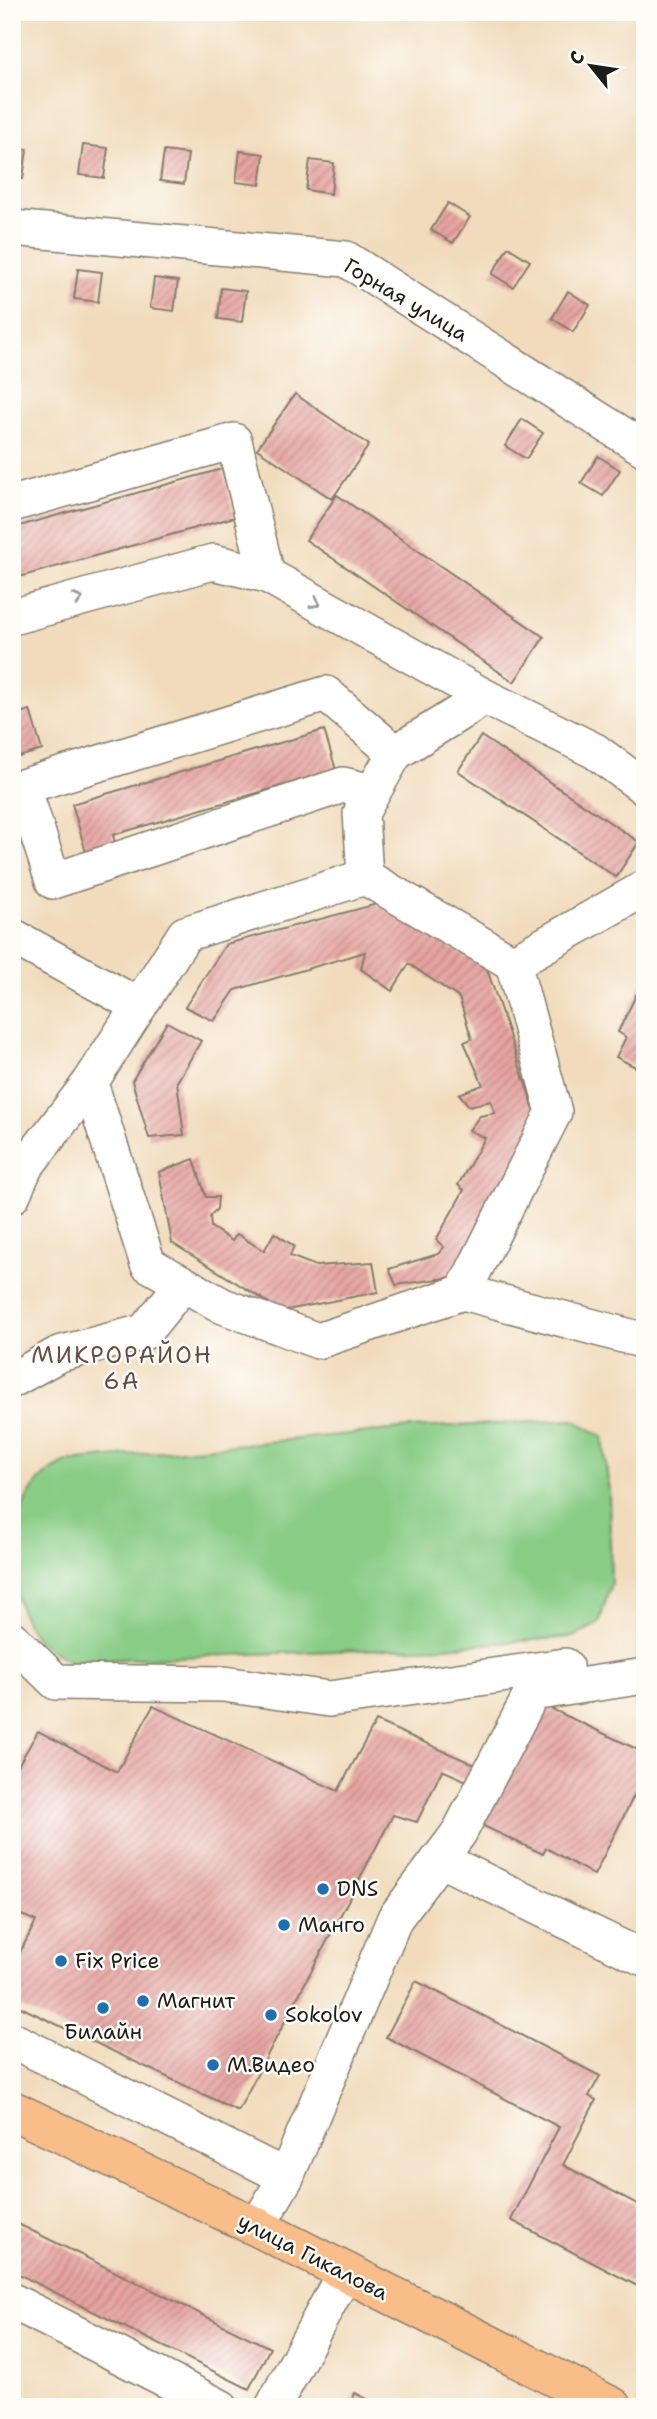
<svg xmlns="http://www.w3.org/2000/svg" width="657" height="2419" font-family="'Shantell Sans',sans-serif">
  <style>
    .park { fill: #88cc85; stroke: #527450; stroke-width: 2 }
    .building { fill: url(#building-hatch) }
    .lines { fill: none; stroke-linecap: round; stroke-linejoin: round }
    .minor-casing { stroke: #867c6c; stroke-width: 38 }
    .major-casing { stroke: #867c6c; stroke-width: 41 }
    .minor { stroke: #fff; stroke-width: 35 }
    .major { stroke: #f8bd89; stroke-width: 38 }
    .oneway { stroke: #999 }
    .poi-dot { fill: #1f6fb2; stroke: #fdfcf7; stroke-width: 2.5 }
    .labels { text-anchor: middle; stroke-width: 5; stroke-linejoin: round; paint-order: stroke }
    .street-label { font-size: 21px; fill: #1c1c1c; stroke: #fdfcf7 }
    .poi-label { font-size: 21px; fill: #1c1c1c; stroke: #fdfcf7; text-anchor: start }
    .neighbourhood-label { font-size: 23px; letter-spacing: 2px; fill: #634c4b; stroke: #fdfcf7 }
  </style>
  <defs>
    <pattern id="building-hatch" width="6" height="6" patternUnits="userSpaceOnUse" patternTransform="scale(1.75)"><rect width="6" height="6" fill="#e7a4a1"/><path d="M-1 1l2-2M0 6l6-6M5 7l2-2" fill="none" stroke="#ba8582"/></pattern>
  </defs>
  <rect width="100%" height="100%" fill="#fdfcf7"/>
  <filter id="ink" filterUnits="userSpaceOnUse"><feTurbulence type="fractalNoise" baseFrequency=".0143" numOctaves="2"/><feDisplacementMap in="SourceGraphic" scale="14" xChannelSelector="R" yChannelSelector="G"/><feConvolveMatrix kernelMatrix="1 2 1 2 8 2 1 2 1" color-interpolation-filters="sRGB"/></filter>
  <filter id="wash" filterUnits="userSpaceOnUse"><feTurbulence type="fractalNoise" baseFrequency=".00686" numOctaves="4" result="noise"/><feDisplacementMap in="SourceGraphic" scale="28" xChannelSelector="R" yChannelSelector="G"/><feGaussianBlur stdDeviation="1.57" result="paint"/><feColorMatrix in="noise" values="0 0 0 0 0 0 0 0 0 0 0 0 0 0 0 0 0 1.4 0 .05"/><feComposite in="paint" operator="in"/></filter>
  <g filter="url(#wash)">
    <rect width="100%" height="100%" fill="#f1dbbc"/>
    <!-- park -->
    <path class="park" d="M 574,1420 L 603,1437 L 609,1491 L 611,1583 L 599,1623 L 573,1637 L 443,1647 L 70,1661 C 56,1654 40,1645 32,1632 C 3,1588 5,1511 45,1475 C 51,1470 61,1465 68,1461 L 410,1428 Z"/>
    <g id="blocks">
      <!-- building -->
      <g class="building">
        <path d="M 83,145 L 108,148 L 104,178 L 79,175 Z"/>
        <path d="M 12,147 L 27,149 L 23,179 L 12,178 Z"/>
        <path d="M 164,151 L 188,154 L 184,184 L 160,181 Z"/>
        <path d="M 240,151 L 264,154 L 260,185 L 236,182 Z"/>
        <path d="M 310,160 L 334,163 L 331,194 L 306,190 Z"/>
        <path d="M 448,203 L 470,217 L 453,243 L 431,230 Z"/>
        <path d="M 508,247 L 530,261 L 513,287 L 492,274 Z"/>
        <path d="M 12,266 L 18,267 L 14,301 L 12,300 Z"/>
        <path d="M 78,269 L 102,272 L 98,302 L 74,299 Z"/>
        <path d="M 154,278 L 178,281 L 174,311 L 150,308 Z"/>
        <path d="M 221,288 L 246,291 L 242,322 L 218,319 Z"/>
        <path d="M 568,291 L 590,305 L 573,332 L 552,318 Z"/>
        <path d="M 295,394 L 369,445 L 332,499 L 257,449 Z"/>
        <path d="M 522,419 L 543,433 L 526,459 L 505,446 Z"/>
        <path d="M 598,456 L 620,470 L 603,496 L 581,483 Z"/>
        <path d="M 222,469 L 235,517 L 12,579 L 12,528 Z"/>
        <path d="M 337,495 L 544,637 L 514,682 L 306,540 Z"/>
        <path d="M 30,710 L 42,750 L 12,759 L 12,715 Z"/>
        <path d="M 324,730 L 336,770 L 113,835 L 119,857 L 90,866 L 72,804 Z"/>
        <path d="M 481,736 L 639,842 L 616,877 L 458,771 Z"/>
        <path d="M 377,904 L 487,969 L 538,1121 L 453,1277 L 396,1285 L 389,1269 L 438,1254 L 444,1247 L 436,1240 L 464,1190 L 458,1185 L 485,1138 L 469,1130 L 480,1116 L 495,1113 L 491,1101 L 469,1106 L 459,1094 L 483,1085 L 464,1042 L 472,1039 L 459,998 L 409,964 L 392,991 L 361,969 L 365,952 L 235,990 L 214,1021 L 185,1007 L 226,944 Z"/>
        <path d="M 641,985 L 645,987 L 645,1072 L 616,1057 L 626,1037 L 618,1032 Z"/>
        <path d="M 167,1022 L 201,1041 L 177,1082 L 184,1135 L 149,1138 L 132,1081 Z"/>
        <path d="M 194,1159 L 206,1197 L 218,1197 L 217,1209 L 210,1216 L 211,1227 L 232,1241 L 237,1234 L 264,1251 L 274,1233 L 294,1246 L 290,1256 L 316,1266 L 373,1262 L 378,1292 L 282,1311 L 172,1243 L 159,1172 Z"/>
        <path d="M 539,1703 L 645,1753 L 645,1774 L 594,1875 L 546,1848 L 543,1854 L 477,1823 L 492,1792 L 442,1770 L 417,1822 L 393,1815 L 238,2111 L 12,2003 L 12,1968 L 36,1921 L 12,1911 L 12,1866 L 17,1856 L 12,1852 L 12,1776 L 38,1731 L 117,1772 L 153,1706 L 338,1791 L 376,1721 L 500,1776 Z"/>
        <path d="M 416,1981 L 600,2076 L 589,2096 L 596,2100 L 563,2165 L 645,2208 L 645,2290 L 511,2220 L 559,2127 L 386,2037 Z"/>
        <path d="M 12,2221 L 270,2348 L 249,2389 L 12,2271 Z"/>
        <path d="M 355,2393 L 383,2407 L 349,2407 Z"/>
      </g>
    </g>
  </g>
  <g filter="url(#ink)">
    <use href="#blocks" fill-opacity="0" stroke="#867c6c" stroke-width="2"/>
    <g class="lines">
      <defs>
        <g id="minor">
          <path d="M 12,228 L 346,259 L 645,449"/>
          <path d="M 12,504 L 234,441 L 267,575"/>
          <path d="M 12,617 L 213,562 L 267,575 L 485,697 L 595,751 L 645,788"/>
          <path d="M 23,787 L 53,881 L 343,785 L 372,792"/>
          <path d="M 12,790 L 326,694 L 395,753"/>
          <path d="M 365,877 L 361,813 L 395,753 L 485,697"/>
          <path d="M 12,936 L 139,1006"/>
          <path d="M 513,963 L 645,888"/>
          <path d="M 12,1196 L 25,1167 L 90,1083"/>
          <path d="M 463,1292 L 554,1112 L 513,963 L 365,877 L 185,934 L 90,1083 L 148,1264 L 223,1306 L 318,1341 L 463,1292 L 645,1341"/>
          <path d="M 12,1380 L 59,1354 L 144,1332 L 183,1284"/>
          <path d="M 12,1639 L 56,1682 L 224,1684 L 329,1699 L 565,1666"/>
          <path d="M 439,1859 L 641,1957"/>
          <path d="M 12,2040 L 286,2177"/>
          <path d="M 257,2227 L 286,2177 L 395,1918 L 459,1833 L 532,1693 L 645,1676"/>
          <path d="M 12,2301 L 220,2407"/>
          <path d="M 273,2407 L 344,2274"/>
        </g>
        <path id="major" d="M 12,2110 L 257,2227 L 613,2407"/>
      </defs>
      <!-- minor casing -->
      <use href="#minor" class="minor-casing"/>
      <!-- major casing -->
      <use href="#major" class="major-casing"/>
      <!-- minor -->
      <use href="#minor" class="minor"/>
      <!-- major -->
      <use href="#major" class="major"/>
    </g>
    <!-- one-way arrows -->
    <defs><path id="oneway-chevron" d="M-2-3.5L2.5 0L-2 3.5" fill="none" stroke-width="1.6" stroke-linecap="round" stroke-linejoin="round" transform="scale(1.75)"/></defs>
    <g class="oneway">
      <use href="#oneway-chevron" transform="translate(78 599) rotate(-15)"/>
      <use href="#oneway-chevron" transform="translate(316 603) rotate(29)"/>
    </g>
  </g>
  <!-- markers -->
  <g class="poi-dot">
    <circle cx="323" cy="1889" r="7"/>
    <circle cx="284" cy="1925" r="7"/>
    <circle cx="61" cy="1961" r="7"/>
    <circle cx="143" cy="2001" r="7"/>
    <circle cx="103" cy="2008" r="7"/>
    <circle cx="271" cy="2015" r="7"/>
    <circle cx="213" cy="2065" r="7"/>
  </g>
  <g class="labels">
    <!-- street labels -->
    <g class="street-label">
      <text transform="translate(406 300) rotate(31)" y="7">Горная улица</text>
      <text transform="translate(313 2257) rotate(27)" y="7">улица Гикалова</text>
    </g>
    <!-- poi labels -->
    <g class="poi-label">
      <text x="337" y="1896">DNS</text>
      <text x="298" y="1932">Манго</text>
      <text x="75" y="1968">Fix Price</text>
      <text x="157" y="2008">Магнит</text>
      <text x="285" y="2022">Sokolov</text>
      <text x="103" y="2039" text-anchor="middle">Билайн</text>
      <text x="227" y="2072">М.Видео</text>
    </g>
    <!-- neighbourhood labels -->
    <g class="neighbourhood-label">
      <text x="122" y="1363">МИКРОРАЙОН<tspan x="122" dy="26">6А</tspan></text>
    </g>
  </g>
  <!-- margin -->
  <rect width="657" height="2419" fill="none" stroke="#fdfcf7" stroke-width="42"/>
  <!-- north arrow -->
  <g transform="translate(591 66) rotate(300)" stroke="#fdfcf7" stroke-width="5" paint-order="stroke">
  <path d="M0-5L12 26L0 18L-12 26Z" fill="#1c1c1c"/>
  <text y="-10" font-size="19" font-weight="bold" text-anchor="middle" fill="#1c1c1c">С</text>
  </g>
</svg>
